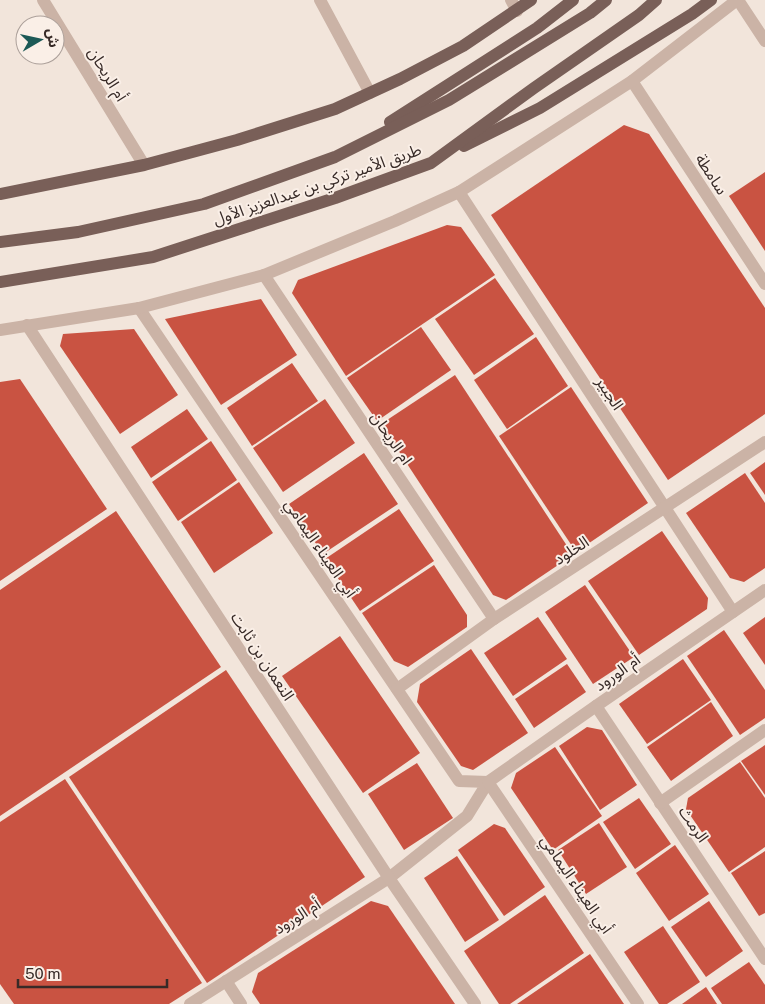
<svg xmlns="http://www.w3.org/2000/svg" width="765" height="1004" font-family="'Public Sans','Noto Sans Arabic',sans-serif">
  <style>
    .building { fill: #c95342 }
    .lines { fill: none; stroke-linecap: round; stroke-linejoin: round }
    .minor { stroke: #cbb3a6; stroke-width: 12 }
    .tertiary { stroke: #cbb3a6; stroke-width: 12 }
    .primary { stroke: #795f58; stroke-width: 12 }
    .labels { text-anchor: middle; stroke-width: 4; stroke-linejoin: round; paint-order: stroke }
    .street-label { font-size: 16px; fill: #372a27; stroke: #faefe7 }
  </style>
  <rect width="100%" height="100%" fill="#f2e5db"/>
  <!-- building -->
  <g class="building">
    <path d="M 624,125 L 649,134 L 765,308 L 765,414 L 668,480 L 491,215 Z"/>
    <path d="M 765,172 L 765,251 L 729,196 Z"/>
    <path d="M 447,225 L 461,227 L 495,275 L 346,376 L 292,293 L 298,280 Z"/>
    <path d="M 495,278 L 534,334 L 474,375 L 435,319 Z"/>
    <path d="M 261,299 L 297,355 L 221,405 L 165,319 Z"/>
    <path d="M 421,327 L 451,370 L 377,421 L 347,378 Z"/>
    <path d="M 134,329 L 178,395 L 120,434 L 60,346 L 63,334 Z"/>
    <path d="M 536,337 L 568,386 L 507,429 L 474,380 Z"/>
    <path d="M 292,363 L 318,401 L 252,446 L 227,408 Z"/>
    <path d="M 455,375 L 573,555 L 506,600 L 493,595 L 381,424 Z"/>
    <path d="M 20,379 L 107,509 L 0,581 L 0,382 Z"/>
    <path d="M 571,387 L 648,503 L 576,552 L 499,436 Z"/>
    <path d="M 325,399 L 355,443 L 283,492 L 253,448 Z"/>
    <path d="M 187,409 L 208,439 L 151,478 L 131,447 Z"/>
    <path d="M 211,441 L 237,480 L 178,521 L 152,482 Z"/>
    <path d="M 364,453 L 398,504 L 323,554 L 289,504 Z"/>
    <path d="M 765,462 L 765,495 L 750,473 Z"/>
    <path d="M 745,473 L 765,503 L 765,568 L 744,582 L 730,578 L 686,513 Z"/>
    <path d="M 239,482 L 273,533 L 214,573 L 181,522 Z"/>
    <path d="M 399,509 L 434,561 L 360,611 L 325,559 Z"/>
    <path d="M 116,511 L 221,667 L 0,816 L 0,590 Z"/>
    <path d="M 662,531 L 708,598 L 707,609 L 639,655 L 588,581 Z"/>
    <path d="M 434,565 L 467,615 L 467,627 L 408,667 L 394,661 L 362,613 Z"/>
    <path d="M 585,585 L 634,657 L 593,684 L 545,612 Z"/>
    <path d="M 538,617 L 567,659 L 513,696 L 484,653 Z"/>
    <path d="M 765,617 L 765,665 L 743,633 Z"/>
    <path d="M 724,630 L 765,690 L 765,718 L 740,735 L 687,656 Z"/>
    <path d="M 340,636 L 420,753 L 363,793 L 282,676 Z"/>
    <path d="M 471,649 L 528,733 L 473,770 L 461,766 L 417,702 L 420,684 Z"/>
    <path d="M 683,659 L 711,700 L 647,744 L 619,704 Z"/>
    <path d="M 567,664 L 586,692 L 534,728 L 515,699 Z"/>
    <path d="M 226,670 L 365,877 L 207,983 L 69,777 Z"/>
    <path d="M 711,702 L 733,736 L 671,781 L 647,747 Z"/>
    <path d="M 587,727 L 602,730 L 637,785 L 600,810 L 559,746 Z"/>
    <path d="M 765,745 L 765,795 L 741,761 Z"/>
    <path d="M 555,747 L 602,816 L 553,850 L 511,788 L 516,773 Z"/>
    <path d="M 740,762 L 765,798 L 765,847 L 729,872 L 686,809 L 688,798 Z"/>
    <path d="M 417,763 L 453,818 L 404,850 L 368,794 Z"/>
    <path d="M 65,779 L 202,983 L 169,1004 L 14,1004 L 0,984 L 0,822 Z"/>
    <path d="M 639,798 L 671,844 L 635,869 L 603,822 Z"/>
    <path d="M 599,823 L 627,867 L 586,894 L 558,850 Z"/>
    <path d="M 494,824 L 505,828 L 545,887 L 504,916 L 458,850 Z"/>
    <path d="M 675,845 L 709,894 L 669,921 L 636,873 Z"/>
    <path d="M 765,851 L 765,913 L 759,916 L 731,873 Z"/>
    <path d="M 457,856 L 499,920 L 465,942 L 424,878 Z"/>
    <path d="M 545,895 L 584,953 L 510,1004 L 499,1004 L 464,951 Z"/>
    <path d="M 371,901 L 388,906 L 455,1004 L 260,1004 L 252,992 L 258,973 Z"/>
    <path d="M 709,901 L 743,951 L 706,977 L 671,927 Z"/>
    <path d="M 663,926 L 700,982 L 667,1004 L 659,1004 L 624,952 Z"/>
    <path d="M 590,954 L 624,1004 L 517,1004 Z"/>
    <path d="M 749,962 L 765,985 L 765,1004 L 722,1004 L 711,988 Z"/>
    <path d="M 706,987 L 717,1004 L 682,1004 Z"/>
  </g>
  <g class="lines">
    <!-- minor -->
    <g class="minor">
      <path d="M 43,0 L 144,165"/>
      <path d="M 320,0 L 370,93"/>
      <path d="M 511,0 L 517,11"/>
      <path d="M 738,0 L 765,41"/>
      <path d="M 632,81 L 765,284"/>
      <path d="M 459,192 L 733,612"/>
      <path d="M 264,275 L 494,619"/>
      <path d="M 139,308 L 459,781 L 488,782 L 467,816 L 389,878 L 190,1004"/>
      <path d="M 27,325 L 389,878 L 475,1004"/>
      <path d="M 397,689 L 494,619 L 765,442"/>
      <path d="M 596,706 L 765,959"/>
      <path d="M 660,803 L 765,730"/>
      <path d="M 226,981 L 241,1004"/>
      <path d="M 638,1004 L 488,782 L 596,706 L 765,590"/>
    </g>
    <!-- tertiary -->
    <path class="tertiary" d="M 0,330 L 139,308 L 264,275 L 395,221 L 459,192 L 632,81 L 737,0"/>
    <!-- primary -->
    <g class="primary">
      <path d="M 390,122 L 537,28 L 573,0"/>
      <path d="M 464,146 L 540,108 L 692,14 L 711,0"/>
      <path d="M 0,194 L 144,165 L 237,140 L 335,109 L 400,79 L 463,46 L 531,0"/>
      <path d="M 0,242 L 78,232 L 204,204 L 335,157 L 449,100 L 590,13 L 606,0"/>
      <path d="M 0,282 L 153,257 L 335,198 L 431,163 L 534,88 L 639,15 L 656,0"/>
    </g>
  </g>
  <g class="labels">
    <!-- street labels -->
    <g class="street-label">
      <text transform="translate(108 74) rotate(59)" y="6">أم الريحان</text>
      <text transform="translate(712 174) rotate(57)" y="6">سامطة</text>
      <text transform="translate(317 184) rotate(-19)" y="6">طريق الأمير تركي بن عبدالعزيز الأول</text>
      <text transform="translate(610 393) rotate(57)" y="6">الجبير</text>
      <text transform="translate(392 438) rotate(56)" y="6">ام الريحان</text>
      <text transform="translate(321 548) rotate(56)" y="6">أبي العيناء اليمامي</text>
      <text transform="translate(571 550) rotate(-33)" y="6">الخلود</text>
      <text transform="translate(263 656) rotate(57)" y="6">النعمان بن ثابت</text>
      <text transform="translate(617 672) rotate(-35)" y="6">أم الورود</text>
      <text transform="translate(694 824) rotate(56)" y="6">الرمث</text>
      <text transform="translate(577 884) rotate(56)" y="6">أبي العيناء اليمامي</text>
      <text transform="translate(297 916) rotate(-32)" y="6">أم الورود</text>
    </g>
  </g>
  <!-- north arrow -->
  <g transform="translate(40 40) rotate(81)"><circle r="24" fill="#faefe7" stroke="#aca09a"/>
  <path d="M0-4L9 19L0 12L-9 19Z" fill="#1c5956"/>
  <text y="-8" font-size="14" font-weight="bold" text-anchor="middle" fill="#372a27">ش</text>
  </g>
  <!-- scale -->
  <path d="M18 979v8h149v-8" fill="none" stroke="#372a27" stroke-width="2.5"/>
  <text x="25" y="979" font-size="15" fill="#372a27" stroke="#faefe7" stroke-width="4" paint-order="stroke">50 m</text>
</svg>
